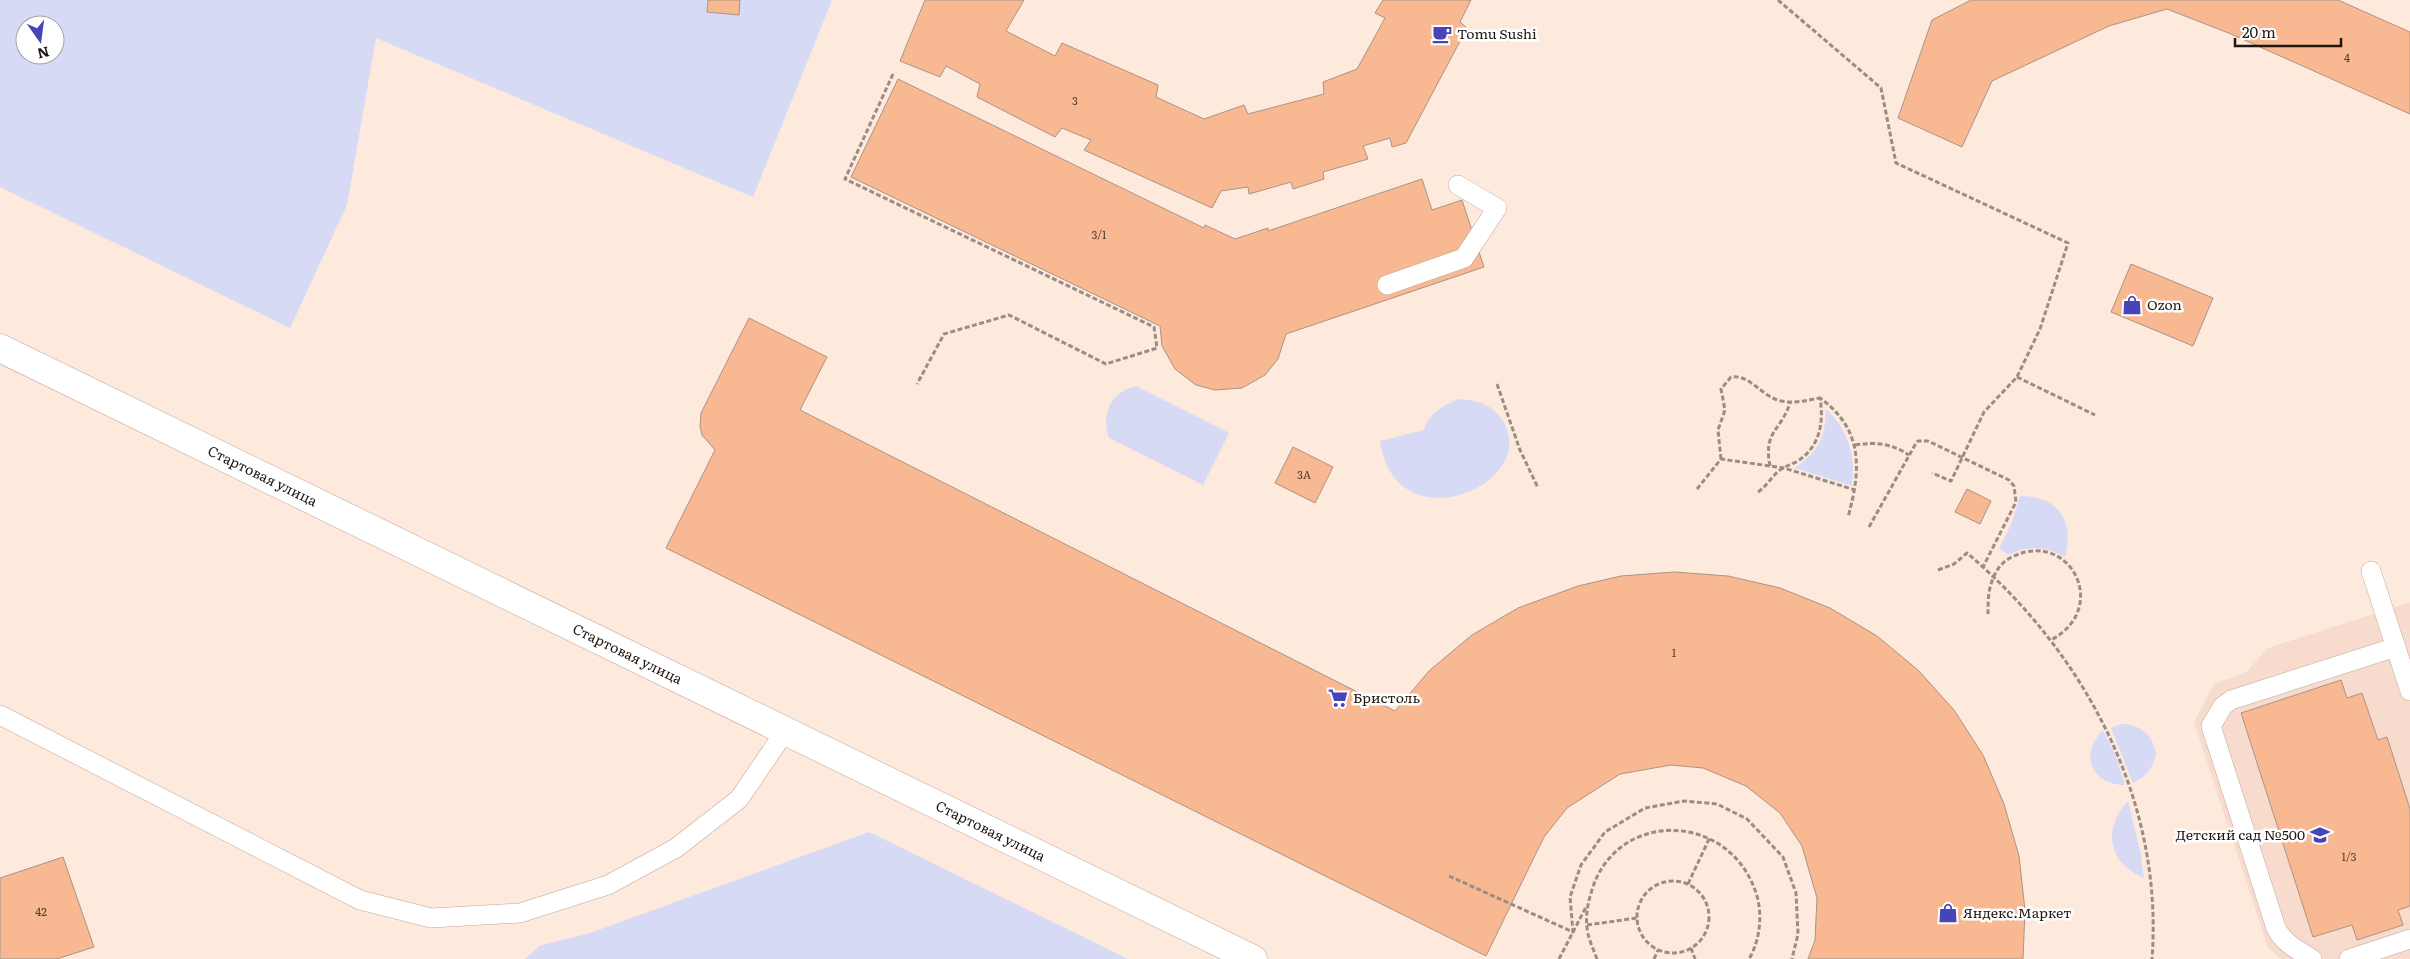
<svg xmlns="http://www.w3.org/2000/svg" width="2410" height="959" font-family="Literata,serif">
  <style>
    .built { fill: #f7dccd }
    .green { fill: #d6daf5; fill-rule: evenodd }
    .building { fill: #f8b892; stroke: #ab9385 }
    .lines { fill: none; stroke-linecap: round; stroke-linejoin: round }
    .service-casing { stroke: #c0a799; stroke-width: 20 }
    .minor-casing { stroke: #c0a799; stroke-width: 29 }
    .path { stroke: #9c8d84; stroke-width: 3; stroke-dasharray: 5 2.5; stroke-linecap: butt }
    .service { stroke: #fff; stroke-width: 19 }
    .minor { stroke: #fff; stroke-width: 28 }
    .labels { text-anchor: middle; stroke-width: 5; stroke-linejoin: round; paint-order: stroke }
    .number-label { font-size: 11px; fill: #563f32 }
    .poi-label { font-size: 14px; fill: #201712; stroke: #fff; text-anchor: start }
    .street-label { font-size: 14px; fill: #201712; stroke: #fff }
  </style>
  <rect width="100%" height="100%" fill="#fee9dd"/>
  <!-- built -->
  <path class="built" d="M 2410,602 L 2410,959 L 2281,959 L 2268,948 L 2194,722 L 2214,684 L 2246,672 L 2268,648 Z"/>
  <!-- green -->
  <g class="green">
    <path d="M 0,0 L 832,0 L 753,197 L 376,38 L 347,205 L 290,328 L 0,187 ZM 25,25 L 55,25 L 55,55 L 25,55 Z"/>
    <path d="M 1136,386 L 1229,433 L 1203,485 L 1109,438 C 1101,413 1110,393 1136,386 Z"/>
    <path d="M 1459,399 C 1478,400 1494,405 1504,423 C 1539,485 1395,546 1380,441 L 1424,430 C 1429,413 1443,405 1459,399 Z"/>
    <path d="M 1826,409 C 1848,430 1856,455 1852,486 L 1795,468 C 1819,450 1825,439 1826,409 Z"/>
    <path d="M 2020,496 C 2058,496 2075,520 2065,557 C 2045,546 2028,545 2008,555 L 1999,548 L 2011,525 Z"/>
    <path d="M 2121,724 C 2140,724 2152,734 2156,753 C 2153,768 2147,776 2133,783 L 2111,728 Z"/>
    <path d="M 2103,730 L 2115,754 L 2125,785 C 2091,785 2079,754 2103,730 Z"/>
    <path d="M 2128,801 L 2140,850 L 2144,878 C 2108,863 2102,829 2128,801 Z"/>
    <path d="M 869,832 L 1128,959 L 525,959 L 539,946 L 590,933 Z"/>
  </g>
  <!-- building -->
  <g class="building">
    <path d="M 708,0 L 740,0 L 739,15 L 707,12 Z"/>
    <path d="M 925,0 L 1024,0 L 1006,31 L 1055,56 L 1062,43 L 1158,85 L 1156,97 L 1204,119 L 1244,105 L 1248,114 L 1324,94 L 1323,82 L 1357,69 L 1385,18 L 1375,13 L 1383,0 L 1471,0 L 1460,22 L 1467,28 L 1406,143 L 1392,147 L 1390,138 L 1363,146 L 1368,159 L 1323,172 L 1324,179 L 1293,189 L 1291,182 L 1249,194 L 1248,187 L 1221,191 L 1212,208 L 1084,150 L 1091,140 L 1062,128 L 1055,137 L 977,97 L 980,84 L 946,66 L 940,77 L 900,61 Z"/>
    <path d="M 1971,0 L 2338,0 L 2410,32 L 2410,114 L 2231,34 L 2167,9 L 2109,26 L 1992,81 L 1962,147 L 1898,118 L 1932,20 Z"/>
    <path d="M 898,79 L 1204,228 L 1205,225 L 1235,239 L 1268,228 L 1268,231 L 1422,179 L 1432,210 L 1462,200 L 1484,267 L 1286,334 L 1278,359 L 1265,375 L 1242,388 L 1215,390 L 1196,385 L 1175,369 L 1162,346 L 1160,326 L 851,177 Z"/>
    <path d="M 2131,264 L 2213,298 L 2193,346 L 2111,312 Z"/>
    <path d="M 749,318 L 827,357 L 800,410 L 1395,711 L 1430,670 L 1472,635 L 1518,608 L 1578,586 L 1621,576 L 1674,572 L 1728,576 L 1780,588 L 1830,608 L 1877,636 L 1918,670 L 1954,710 L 1983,755 L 2004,804 L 2019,856 L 2025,910 L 2023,959 L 1808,959 L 1815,940 L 1817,898 L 1802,846 L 1780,813 L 1746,786 L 1703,768 L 1671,765 L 1620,774 L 1567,808 L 1544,837 L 1486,956 L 666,548 L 715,450 L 702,435 L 700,427 L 701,413 Z"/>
    <path d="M 1293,447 L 1333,467 L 1315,503 L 1275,483 Z"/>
    <path d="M 1967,489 L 1991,501 L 1980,524 L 1955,512 Z"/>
    <path d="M 2341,680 L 2347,698 L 2362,693 L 2378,740 L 2387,737 L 2410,809 L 2410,906 L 2398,910 L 2403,925 L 2357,940 L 2352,925 L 2313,937 L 2241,713 Z"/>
    <path d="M 63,857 L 94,947 L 57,959 L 0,959 L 0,878 Z"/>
  </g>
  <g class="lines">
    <defs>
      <g id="service">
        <path d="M 1387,285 L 1464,258 L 1497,208 L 1458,185"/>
        <path d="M 2371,571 L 2410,691"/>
        <path d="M 0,715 L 360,900 L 431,918 L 520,913 L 608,885 L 676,848 L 739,799 L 786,730"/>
        <path d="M 2312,959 C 2298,950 2283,943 2276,928 L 2211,726 L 2223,706 L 2231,700 L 2396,647"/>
        <path d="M 2349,959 L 2410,939"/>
      </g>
      <g id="minor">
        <path id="s1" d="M 0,348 L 1253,959"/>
      </g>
    </defs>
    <!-- service casing -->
    <use href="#service" class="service-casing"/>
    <!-- minor casing -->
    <use href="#minor" class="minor-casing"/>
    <!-- path -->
    <g class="path">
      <path d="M 1778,0 L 1881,88 L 1896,163 L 2068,243 L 2040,329 L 2017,377 L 1984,412 L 1951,481 L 1932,473"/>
      <path d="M 893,74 L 845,179 L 1154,327 L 1157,348 L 1106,364 L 1009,315 L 944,334 L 917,384"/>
      <path d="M 2017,377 L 2095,415"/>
      <path d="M 1497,384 L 1520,450 L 1538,488"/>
      <path d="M 1855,445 C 1876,442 1890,443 1909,455"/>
      <path d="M 1721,459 L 1718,430 L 1725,410 L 1721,389 L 1731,377 C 1750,374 1762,397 1781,401 C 1795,404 1807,400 1820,398"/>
      <path d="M 1770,466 C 1763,431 1781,431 1790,403"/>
      <path d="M 1697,489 L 1721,459 L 1784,468 L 1855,490"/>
      <path d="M 1758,492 C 1767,486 1771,477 1780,470 C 1786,466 1792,464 1798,461 C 1820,446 1824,423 1820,398 C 1864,430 1861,470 1848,517"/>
      <path d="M 1869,527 L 1915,445 L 1918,441 L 1928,441 L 2009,480 L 2014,486 L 2016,502 L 1983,567"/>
      <path d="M 1938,570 L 1954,564 L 1967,553 C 2085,653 2164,801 2152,959"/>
      <path d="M 1988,614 C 1988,605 1988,593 1991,584 C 1995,571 2002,561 2014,556 C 2070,530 2111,608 2051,640"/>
      <path d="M 1449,876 L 1573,932 L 1570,897 L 1581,865 L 1605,832 L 1645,808 L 1684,801 L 1717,804 L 1747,819 L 1783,857 L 1796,893 L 1798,934 L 1792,959"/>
      <circle cx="1673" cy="917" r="36"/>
      <path d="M 1688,884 L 1710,837"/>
      <path d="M 1587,925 L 1637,918"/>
      <path d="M 1691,948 L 1695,959"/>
      <path d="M 1559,959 L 1586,907"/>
      <path d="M 1597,959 C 1594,951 1590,942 1588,934 C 1585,920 1587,906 1591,893 C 1614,810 1726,810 1755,890 C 1763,911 1761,939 1749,959"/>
      <path d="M 1654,959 L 1658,950"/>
    </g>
    <!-- service -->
    <use href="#service" class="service"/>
    <!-- minor -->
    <use href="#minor" class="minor"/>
  </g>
  <!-- icons -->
  <defs>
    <symbol id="cafe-bare" viewBox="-9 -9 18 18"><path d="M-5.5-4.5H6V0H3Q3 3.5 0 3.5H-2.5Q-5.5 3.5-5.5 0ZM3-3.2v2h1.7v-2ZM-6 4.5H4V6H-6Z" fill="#4743b9" stroke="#fff" stroke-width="2.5" paint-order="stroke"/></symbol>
    <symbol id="shop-bare" viewBox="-9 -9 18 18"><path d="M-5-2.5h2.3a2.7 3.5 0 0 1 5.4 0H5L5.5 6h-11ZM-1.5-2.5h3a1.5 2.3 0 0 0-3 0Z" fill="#4743b9" stroke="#fff" stroke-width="2.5" paint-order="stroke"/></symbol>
    <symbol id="supermarket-bare" viewBox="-9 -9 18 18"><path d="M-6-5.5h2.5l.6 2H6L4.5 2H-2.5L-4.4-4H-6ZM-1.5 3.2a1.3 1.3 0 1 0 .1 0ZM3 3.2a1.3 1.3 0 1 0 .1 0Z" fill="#4743b9" stroke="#fff" stroke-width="2.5" paint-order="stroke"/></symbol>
    <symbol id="school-bare" viewBox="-9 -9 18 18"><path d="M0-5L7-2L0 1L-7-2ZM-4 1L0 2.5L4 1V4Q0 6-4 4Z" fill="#4743b9" stroke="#fff" stroke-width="2.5" paint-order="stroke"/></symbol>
  </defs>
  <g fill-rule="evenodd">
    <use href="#cafe-bare" x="1428" y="20" width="28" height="28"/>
    <use href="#shop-bare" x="2118" y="291" width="28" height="28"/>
    <use href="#supermarket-bare" x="1324" y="684" width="28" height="28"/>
    <use href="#school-bare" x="2306" y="821" width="28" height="28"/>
    <use href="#shop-bare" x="1934" y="899" width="28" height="28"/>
  </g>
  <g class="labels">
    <!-- number labels -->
    <g class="number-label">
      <text x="2347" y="62">4</text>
      <text x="1075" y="105">3</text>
      <text x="1099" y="239">3/1</text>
      <text x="1304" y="479">3А</text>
      <text x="1674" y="657">1</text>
      <text x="2349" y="861">1/3</text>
      <text x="41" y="916">42</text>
    </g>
    <!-- poi labels -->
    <g class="poi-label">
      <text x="1457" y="39">Tomu Sushi</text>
      <text x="2147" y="310">Ozon</text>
      <text x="1353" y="703">Бристоль</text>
      <text x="2305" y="840" text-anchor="end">Детский сад №500</text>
      <text x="1963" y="918">Яндекс.Маркет</text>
    </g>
    <!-- street labels -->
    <g class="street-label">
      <text dy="5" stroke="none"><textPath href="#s1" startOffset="292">Стартовая улица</textPath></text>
      <text dy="5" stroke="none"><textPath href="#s1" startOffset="698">Стартовая улица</textPath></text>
      <text dy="5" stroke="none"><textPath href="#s1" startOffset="1102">Стартовая улица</textPath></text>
    </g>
  </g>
  <!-- north arrow -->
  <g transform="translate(40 40) rotate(166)"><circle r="24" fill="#ffffff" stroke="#a6a2a0"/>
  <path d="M0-4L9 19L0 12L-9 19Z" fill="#4743b9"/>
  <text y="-8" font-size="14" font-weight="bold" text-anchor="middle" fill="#201712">N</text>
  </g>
  <!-- scale -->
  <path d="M2235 38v8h106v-8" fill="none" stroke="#201712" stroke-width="2.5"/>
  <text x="2242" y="38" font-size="15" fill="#201712" stroke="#ffffff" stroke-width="4" paint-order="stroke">20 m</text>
</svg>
